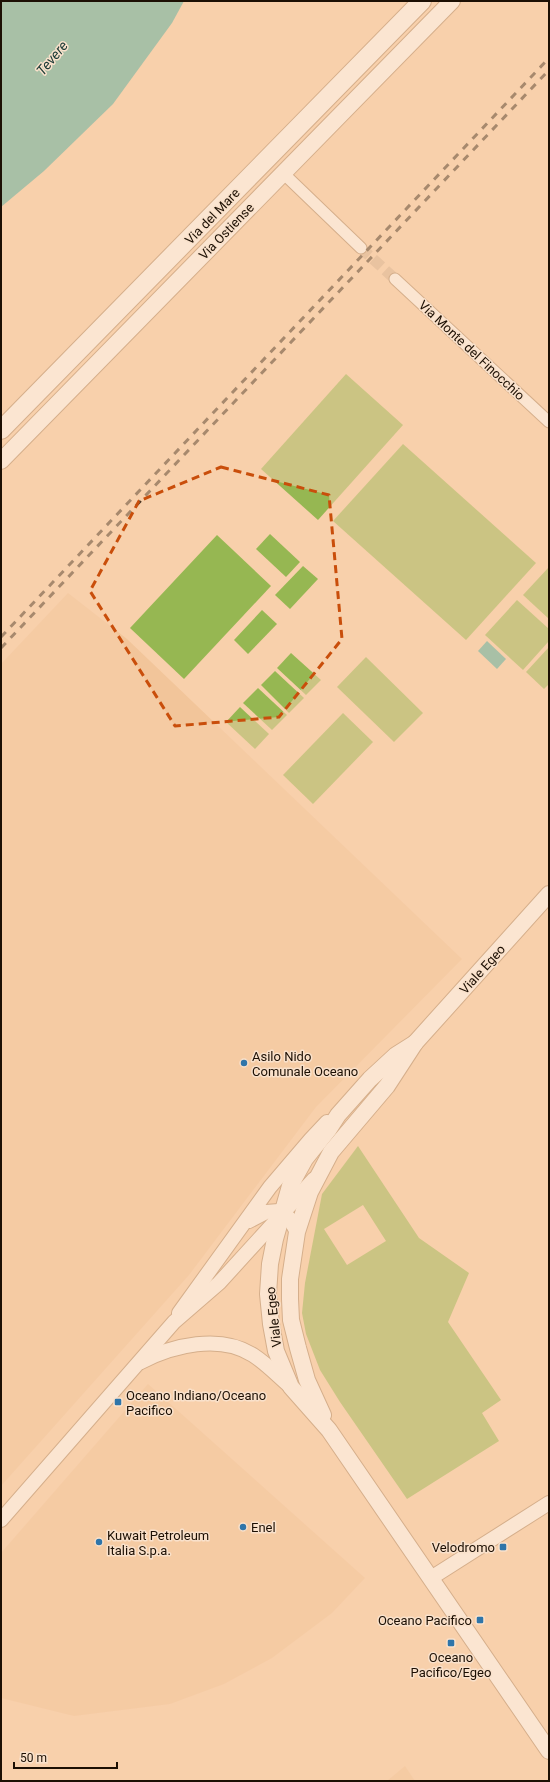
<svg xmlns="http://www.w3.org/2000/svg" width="550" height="1782" font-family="Roboto,sans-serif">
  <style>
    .built { fill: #f2c59a }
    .green { fill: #96b752; fill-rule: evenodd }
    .water { fill: #47ada1 }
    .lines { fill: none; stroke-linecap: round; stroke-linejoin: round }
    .minor-tunnel { stroke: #d7b392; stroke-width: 11; stroke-dasharray: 11 5.5; stroke-linecap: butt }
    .minor-casing { stroke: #ac8764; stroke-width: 13 }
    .tertiary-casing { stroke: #ac8764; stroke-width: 16 }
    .secondary-casing { stroke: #ac8764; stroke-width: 18 }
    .primary-casing { stroke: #ac8764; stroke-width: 20 }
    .minor { stroke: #fff; stroke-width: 11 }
    .tertiary { stroke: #fff; stroke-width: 14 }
    .secondary { stroke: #fff; stroke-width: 16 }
    .primary { stroke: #fff; stroke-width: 18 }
    .rail { stroke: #463423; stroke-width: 3; stroke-dasharray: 7 7; stroke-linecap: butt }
    .marked { fill: none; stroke: #c94e0b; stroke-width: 3; stroke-dasharray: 8 5; stroke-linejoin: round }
    .poi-dot { fill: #2f75a9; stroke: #f9e1cb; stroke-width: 1.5 }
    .labels { text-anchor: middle; stroke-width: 3; stroke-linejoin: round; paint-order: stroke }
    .street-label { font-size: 13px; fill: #1c0f03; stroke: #f9e1cb }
    .poi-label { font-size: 13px; fill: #1c0f03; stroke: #f9e1cb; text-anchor: start }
    .water-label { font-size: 14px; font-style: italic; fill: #1b3a36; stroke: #f9e1cb }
  </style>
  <rect width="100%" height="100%" fill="#f8d0ab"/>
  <!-- built -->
  <g class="built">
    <path d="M 68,593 L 127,639 L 462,959 L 316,1107 L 189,1275 L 1,1486 L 1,664 Z"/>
    <path d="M 148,1384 L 365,1578 L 332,1613 L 272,1658 L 224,1684 L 170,1704 L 74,1716 L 1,1698 L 1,1553 Z"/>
    <path d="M 405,1766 L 415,1781 L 387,1781 Z"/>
  </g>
  <!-- green -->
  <g class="green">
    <path d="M 346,374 L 403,425 L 318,520 L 261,469 Z"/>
    <path d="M 403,444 L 536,563 L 466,640 L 333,521 Z"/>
    <path d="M 270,534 L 300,562 L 286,577 L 256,549 Z"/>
    <path d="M 217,535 L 271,586 L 184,679 L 130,628 Z"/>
    <path d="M 303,566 L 318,579 L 290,609 L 275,595 Z"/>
    <path d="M 549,567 L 549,619 L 523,595 Z"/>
    <path d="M 517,600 L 549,629 L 549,641 L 523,670 L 485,635 Z"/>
    <path d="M 262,610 L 277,624 L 248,654 L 234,640 Z"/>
    <path d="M 549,647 L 549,684 L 544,689 L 526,672 Z"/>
    <path d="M 291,653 L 321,680 L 306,695 L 277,668 Z"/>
    <path d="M 366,657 L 423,713 L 394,742 L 337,687 Z"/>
    <path d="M 275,671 L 304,698 L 289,713 L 261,685 Z"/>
    <path d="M 258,688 L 287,715 L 272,730 L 243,703 Z"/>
    <path d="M 240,707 L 269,734 L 255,749 L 226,722 Z"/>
    <path d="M 343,713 L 373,742 L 313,804 L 283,775 Z"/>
    <path d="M 358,1146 L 419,1238 L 469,1273 L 448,1322 L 501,1400 L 482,1413 L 499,1441 L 407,1499 L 340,1402 L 320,1370 L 306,1334 L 302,1313 L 305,1283 L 322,1194 ZM 363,1205 L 386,1241 L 347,1265 L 324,1229 Z"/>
  </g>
  <!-- water -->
  <g class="water">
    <path d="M 1,1 L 184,1 L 172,23 L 113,104 L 44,171 L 1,207 Z"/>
    <path d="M 487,641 L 506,659 L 497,669 L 478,651 Z"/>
  </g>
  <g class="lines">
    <!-- minor-tunnel -->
    <path class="minor-tunnel" d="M 361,248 L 395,279"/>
    <defs>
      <g id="minor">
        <path d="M 283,173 L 361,248"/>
        <path d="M 395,279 L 549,422"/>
      </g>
      <g id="tertiary">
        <path d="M 249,1221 L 266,1212 L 279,1211 L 289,1218 L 297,1232"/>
        <path d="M 179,1313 L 270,1187 L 311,1139 L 327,1122"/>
        <path d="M 141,1362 C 173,1345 220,1334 253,1355 C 267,1364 279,1377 291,1387"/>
        <path d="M 1,1520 L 174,1322 L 219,1283 L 314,1179"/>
        <path d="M 431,1578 L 549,1503"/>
      </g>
      <g id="secondary">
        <path d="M 1,461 L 452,1"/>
        <path d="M 415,1043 L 396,1055 L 370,1079 L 338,1115 L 329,1129 L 305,1159 L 290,1186 L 275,1239 L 270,1264 L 268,1294 L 271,1324 L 276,1351 L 291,1387 L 329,1430 L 549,1751"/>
        <path d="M 323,1415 L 307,1380 L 298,1348 L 291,1320 L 290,1299 L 290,1279 L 297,1232 L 310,1192 L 331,1152 L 387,1086 L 415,1043 L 549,894"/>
      </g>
      <path id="primary" d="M 1,430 L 422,1"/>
    </defs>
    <!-- minor casing -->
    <use href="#minor" class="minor-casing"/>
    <!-- tertiary casing -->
    <use href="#tertiary" class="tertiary-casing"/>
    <!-- secondary casing -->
    <use href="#secondary" class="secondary-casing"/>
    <!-- primary casing -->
    <use href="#primary" class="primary-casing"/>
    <!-- minor -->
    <use href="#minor" class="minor"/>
    <!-- tertiary -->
    <use href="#tertiary" class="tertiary"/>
    <!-- secondary -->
    <use href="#secondary" class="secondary"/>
    <!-- primary -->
    <use href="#primary" class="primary"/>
    <!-- rail -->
    <g class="rail">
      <path d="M 1,637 L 549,58"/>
      <path d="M 1,648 L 549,70"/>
    </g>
  </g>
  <!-- marked area -->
  <path d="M0 0H550V1782H0ZM 221,467 L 329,495 L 342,639 L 279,717 L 175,726 L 90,591 L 139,501 Z" fill="#f8d0ab" fill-opacity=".55" fill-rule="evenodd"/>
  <path class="marked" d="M 221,467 L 329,495 L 342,639 L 279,717 L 175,726 L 90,591 L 139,501 Z"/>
  <!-- markers -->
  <g class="poi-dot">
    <circle cx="244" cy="1063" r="4"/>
    <rect x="114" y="1398" width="8" height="8" rx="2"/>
    <circle cx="243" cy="1527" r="4"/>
    <circle cx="99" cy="1542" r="4"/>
    <rect x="499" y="1543" width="8" height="8" rx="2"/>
    <rect x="476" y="1616" width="8" height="8" rx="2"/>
    <rect x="447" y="1639" width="8" height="8" rx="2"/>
  </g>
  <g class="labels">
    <!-- street labels -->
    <g class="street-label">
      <text transform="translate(212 216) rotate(-46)" y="5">Via del Mare</text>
      <text transform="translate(226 231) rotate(-46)" y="5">Via Ostiense</text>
      <text transform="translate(472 350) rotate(43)" y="5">Via Monte del Finocchio</text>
      <text transform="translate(482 969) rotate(-48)" y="5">Viale Egeo</text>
      <text transform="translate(273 1317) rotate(-96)" y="5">Viale Egeo</text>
    </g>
    <!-- poi labels -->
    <g class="poi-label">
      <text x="252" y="1061">Asilo Nido<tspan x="252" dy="15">Comunale Oceano</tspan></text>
      <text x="126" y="1400">Oceano Indiano/Oceano<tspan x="126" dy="15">Pacifico</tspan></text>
      <text x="251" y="1532">Enel</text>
      <text x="107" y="1540">Kuwait Petroleum<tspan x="107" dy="15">Italia S.p.a.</tspan></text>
      <text x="495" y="1552" text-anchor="end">Velodromo</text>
      <text x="472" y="1625" text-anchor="end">Oceano Pacifico</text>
      <text x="451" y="1662" text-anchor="middle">Oceano<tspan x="451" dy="15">Pacifico/Egeo</tspan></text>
    </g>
    <!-- water labels -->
    <g class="water-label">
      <text transform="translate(52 58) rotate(-50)" y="5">Tevere</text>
    </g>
  </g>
  <!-- border -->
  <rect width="550" height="1782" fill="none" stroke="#1c0f03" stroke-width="4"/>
  <!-- scale -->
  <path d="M14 1762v6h103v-6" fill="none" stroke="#1c0f03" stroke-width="2"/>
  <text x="20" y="1762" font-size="12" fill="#1c0f03" stroke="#f9e1cb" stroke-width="3" paint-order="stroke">50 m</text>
</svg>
